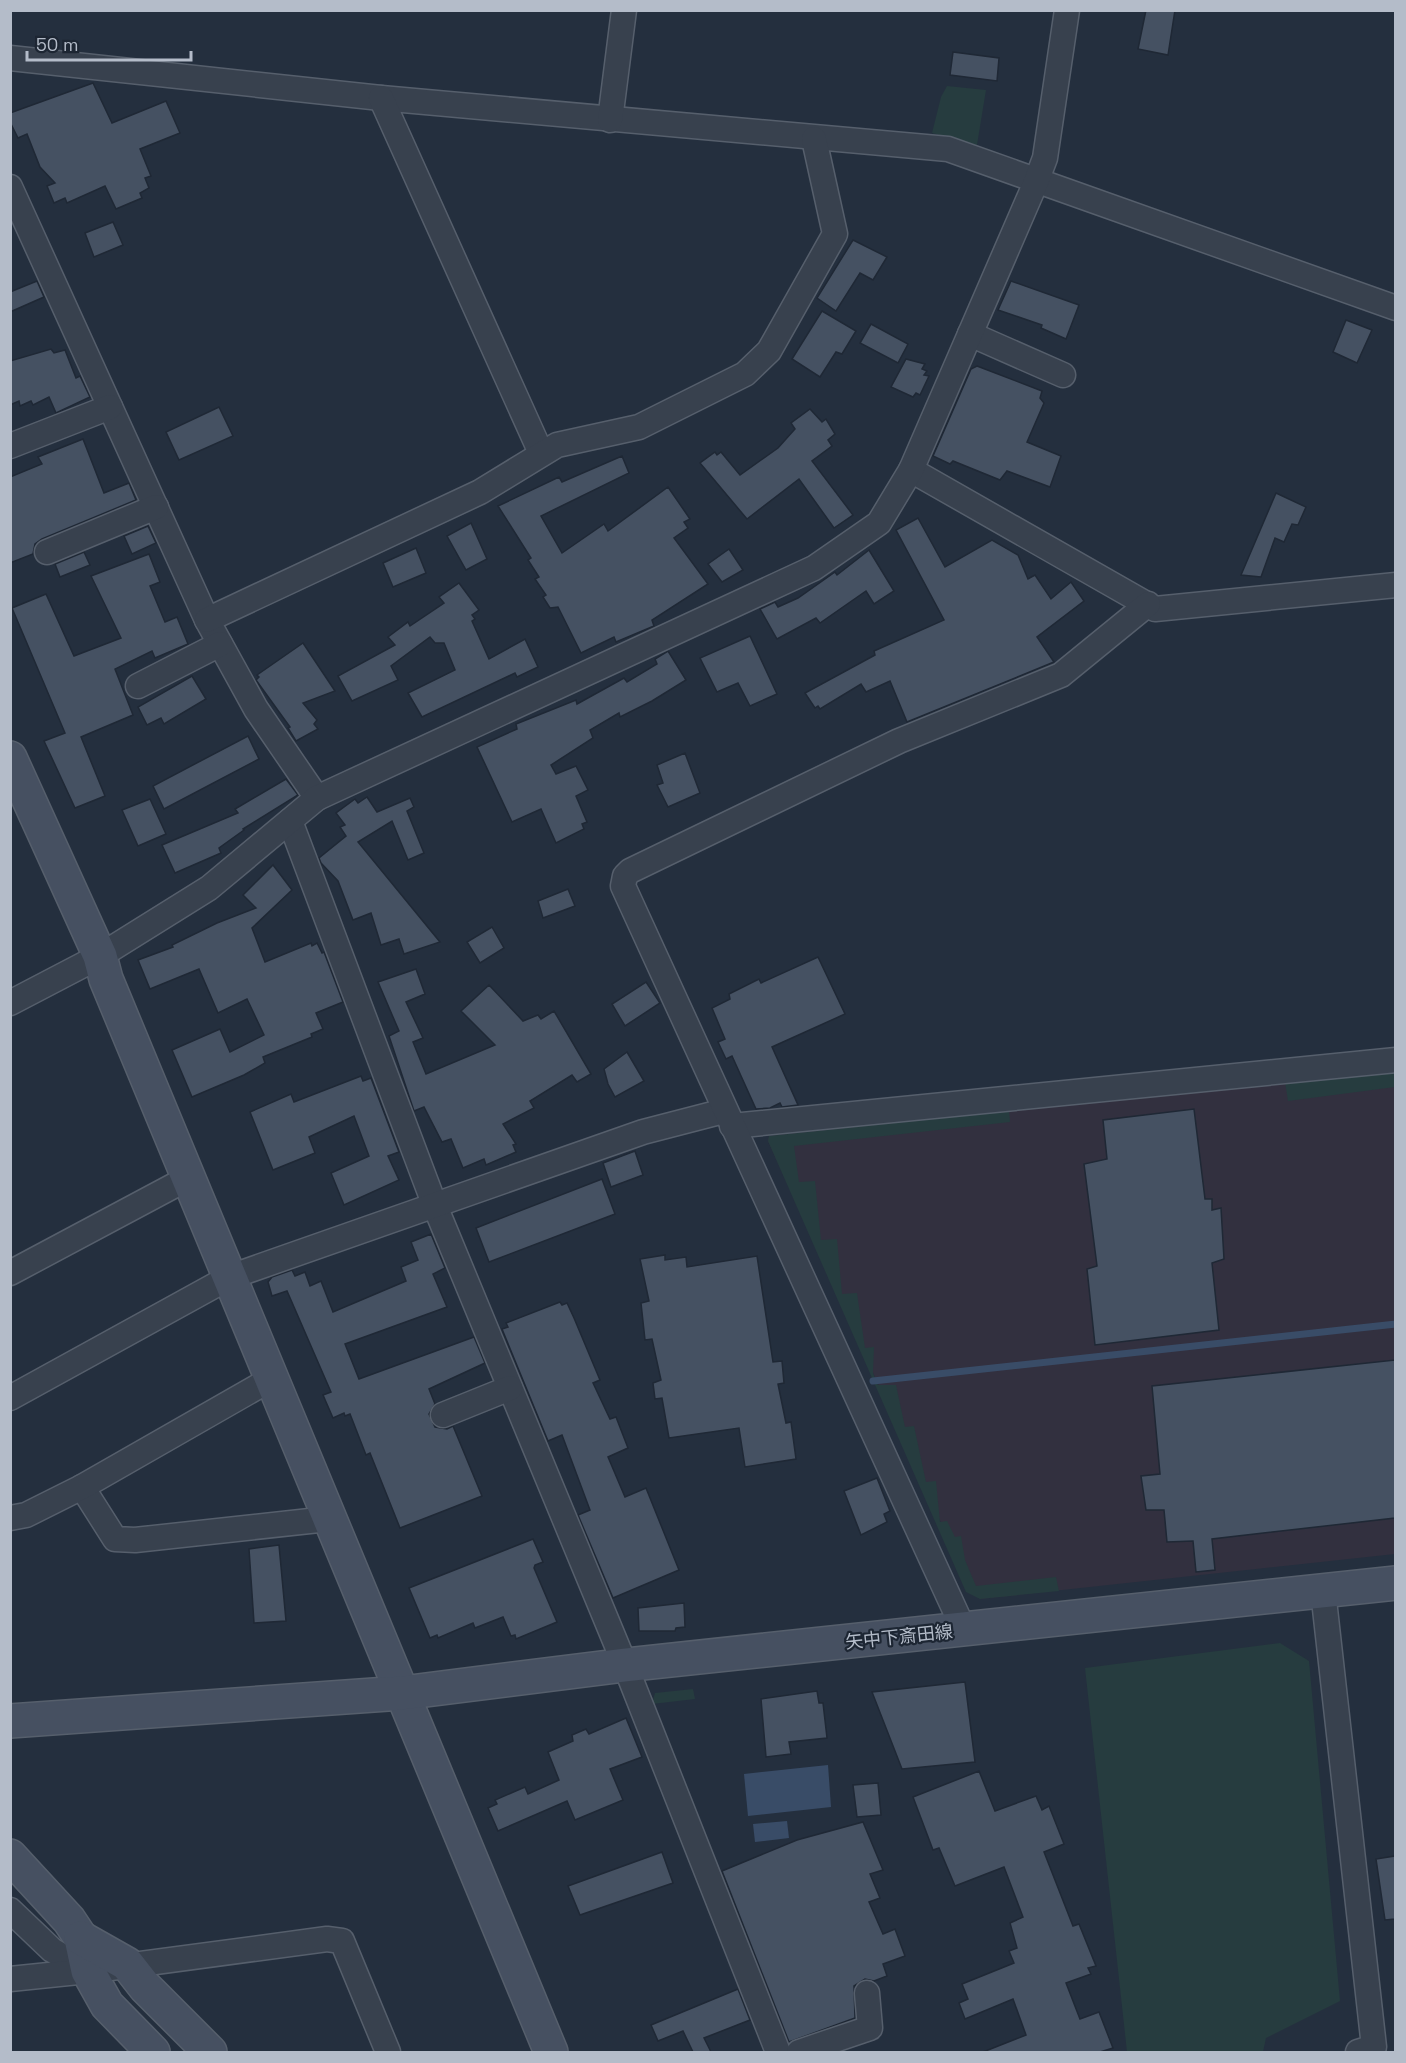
<svg xmlns="http://www.w3.org/2000/svg" width="1406" height="2063" font-family="'Space Grotesk','Noto Sans JP',sans-serif">
  <style>
    .medical { fill: #32303f }
    .green { fill: #263c3f }
    .water { fill: #394c67 }
    .lines { fill: none; stroke-linecap: round; stroke-linejoin: round }
    .stream { stroke: #394c67; stroke-width: 7 }
    .building { fill: #455162; stroke: #1f2835; stroke-width: 1.5 }
    .street-casing { stroke: #565f6c; stroke-width: 27 }
    .secondary-casing { stroke: #565f6c; stroke-width: 36 }
    .street { stroke: #38414e; stroke-width: 24 }
    .secondary { stroke: #465061; stroke-width: 33 }
    .labels { text-anchor: middle; stroke-width: 4.5; stroke-linejoin: round; paint-order: stroke }
    .street-label { font-size: 18px; fill: #b4bcc9; stroke: #1d2633 }
  </style>
  <rect width="100%" height="100%" fill="#242f3e"/>
  <!-- medical -->
  <path class="medical" d="M 1395,1070 L 1395,1554 L 980,1599 L 973,1593 L 768,1141 L 769,1136 Z"/>
  <!-- green -->
  <g class="green">
    <path d="M 947,86 L 986,90 L 977,145 L 932,133 L 941,97 Z"/>
    <path d="M 1395,1069 L 1395,1087 L 1288,1101 L 1285,1082 Z"/>
    <path d="M 1009,1111 L 1010,1122 L 794,1146 L 799,1182 L 815,1181 L 821,1240 L 837,1239 L 842,1294 L 857,1293 L 865,1348 L 874,1347 L 873,1373 L 878,1385 L 896,1385 L 905,1427 L 914,1426 L 926,1482 L 936,1481 L 940,1522 L 947,1521 L 955,1537 L 961,1536 L 965,1560 L 976,1586 L 1056,1577 L 1059,1591 L 980,1599 L 966,1592 L 768,1141 L 769,1136 Z"/>
    <path d="M 1280,1643 L 1309,1661 L 1340,2001 L 1266,2038 L 1263,2052 L 1127,2052 L 1085,1668 Z"/>
    <path d="M 693,1689 L 695,1699 L 652,1704 L 655,1693 Z"/>
  </g>
  <!-- water -->
  <g class="water">
    <path d="M 828,1765 L 831,1807 L 748,1816 L 744,1774 Z"/>
    <path d="M 787,1821 L 789,1838 L 755,1842 L 753,1824 Z"/>
  </g>
  <g class="lines">
    <!-- stream -->
    <path class="stream" d="M 873,1381 L 1396,1324"/>
  </g>
  <!-- building -->
  <g class="building">
    <path d="M 1146,10 L 1175,10 L 1168,55 L 1138,49 Z"/>
    <path d="M 953,52 L 999,58 L 997,81 L 950,75 Z"/>
    <path d="M 93,83 L 112,123 L 166,101 L 180,133 L 140,149 L 151,176 L 145,178 L 149,188 L 140,193 L 142,198 L 116,209 L 105,186 L 67,203 L 65,198 L 54,203 L 47,186 L 55,183 L 40,167 L 27,134 L 18,138 L 10,122 L 10,113 Z"/>
    <path d="M 113,222 L 123,245 L 94,257 L 85,233 Z"/>
    <path d="M 853,240 L 887,257 L 873,280 L 860,273 L 836,311 L 817,298 Z"/>
    <path d="M 37,281 L 44,297 L 10,312 L 10,292 Z"/>
    <path d="M 1011,281 L 1079,305 L 1066,339 L 1041,328 L 1042,325 L 998,310 Z"/>
    <path d="M 822,311 L 856,331 L 842,354 L 836,352 L 820,377 L 792,359 Z"/>
    <path d="M 1346,320 L 1372,330 L 1357,363 L 1333,352 Z"/>
    <path d="M 871,324 L 908,344 L 898,363 L 860,343 Z"/>
    <path d="M 51,349 L 54,353 L 65,350 L 76,378 L 80,376 L 90,397 L 56,413 L 49,397 L 33,405 L 31,401 L 20,406 L 19,401 L 10,405 L 10,361 Z"/>
    <path d="M 906,359 L 925,364 L 922,369 L 927,371 L 924,375 L 929,376 L 920,395 L 916,393 L 913,397 L 891,387 Z"/>
    <path d="M 977,366 L 1042,391 L 1040,398 L 1044,403 L 1027,442 L 1061,456 L 1050,487 L 1007,471 L 1000,480 L 953,461 L 950,464 L 933,456 L 971,369 Z"/>
    <path d="M 219,407 L 233,436 L 179,460 L 166,432 Z"/>
    <path d="M 810,409 L 822,422 L 826,419 L 835,434 L 828,440 L 832,446 L 812,461 L 853,515 L 834,528 L 799,479 L 747,519 L 700,463 L 715,452 L 717,455 L 721,452 L 740,475 L 778,448 L 795,429 L 791,423 Z"/>
    <path d="M 83,439 L 104,493 L 129,483 L 136,500 L 42,539 L 35,544 L 33,554 L 10,563 L 10,477 L 42,464 L 38,457 Z"/>
    <path d="M 622,456 L 629,473 L 541,516 L 562,553 L 604,524 L 608,531 L 668,487 L 690,519 L 684,522 L 688,528 L 674,538 L 708,584 L 652,620 L 654,626 L 616,642 L 614,637 L 581,653 L 558,607 L 550,608 L 543,597 L 546,595 L 535,579 L 539,577 L 528,560 L 531,558 L 498,506 L 559,477 L 562,482 Z"/>
    <path d="M 1276,493 L 1306,507 L 1298,525 L 1292,524 L 1284,542 L 1275,538 L 1261,577 L 1241,575 Z"/>
    <path d="M 918,518 L 945,567 L 992,540 L 1018,555 L 1028,579 L 1035,575 L 1051,599 L 1071,582 L 1084,601 L 1037,637 L 1054,662 L 907,722 L 890,681 L 866,692 L 861,684 L 820,709 L 818,706 L 815,708 L 805,693 L 875,655 L 874,651 L 944,620 L 896,530 Z"/>
    <path d="M 471,523 L 487,559 L 466,570 L 447,536 Z"/>
    <path d="M 148,526 L 156,543 L 132,554 L 124,536 Z"/>
    <path d="M 416,548 L 426,573 L 393,587 L 383,563 Z"/>
    <path d="M 729,549 L 743,570 L 722,582 L 708,564 Z"/>
    <path d="M 869,550 L 894,591 L 874,604 L 866,591 L 820,623 L 816,618 L 777,639 L 760,609 L 775,602 L 778,607 L 798,598 L 835,572 L 837,575 Z"/>
    <path d="M 84,552 L 90,565 L 60,577 L 55,564 Z"/>
    <path d="M 149,554 L 160,582 L 150,586 L 165,622 L 177,617 L 188,644 L 155,658 L 152,651 L 115,669 L 133,715 L 81,737 L 105,796 L 75,808 L 44,741 L 65,733 L 12,608 L 46,594 L 74,656 L 121,638 L 91,576 Z"/>
    <path d="M 459,583 L 479,610 L 472,615 L 475,619 L 472,621 L 489,659 L 525,639 L 538,667 L 517,677 L 515,673 L 422,717 L 408,693 L 455,670 L 444,643 L 435,643 L 430,637 L 391,666 L 398,680 L 352,701 L 338,676 L 395,645 L 388,637 L 408,622 L 410,626 L 444,603 L 439,597 Z"/>
    <path d="M 750,636 L 777,694 L 750,706 L 738,683 L 717,692 L 700,658 Z"/>
    <path d="M 303,643 L 335,691 L 303,703 L 317,720 L 314,724 L 318,729 L 296,741 L 288,728 L 290,727 L 256,680 L 259,677 L 257,675 Z"/>
    <path d="M 668,651 L 686,680 L 652,701 L 620,717 L 619,713 L 590,730 L 593,738 L 551,765 L 556,774 L 576,766 L 588,790 L 576,796 L 587,822 L 582,824 L 584,829 L 556,843 L 541,809 L 512,822 L 477,747 L 517,729 L 516,724 L 576,700 L 577,704 L 624,678 L 627,682 L 657,664 L 655,659 Z"/>
    <path d="M 192,676 L 206,699 L 164,724 L 161,718 L 147,725 L 138,707 Z"/>
    <path d="M 248,736 L 259,759 L 164,809 L 153,786 Z"/>
    <path d="M 685,753 L 700,793 L 668,807 L 657,785 L 663,783 L 657,765 Z"/>
    <path d="M 286,779 L 298,795 L 243,829 L 244,830 L 219,848 L 221,853 L 175,873 L 162,845 L 238,813 L 235,809 Z"/>
    <path d="M 367,797 L 377,812 L 410,798 L 414,807 L 407,811 L 424,853 L 408,860 L 392,821 L 358,842 L 440,942 L 404,954 L 399,939 L 381,945 L 371,913 L 353,920 L 338,881 L 321,863 L 319,858 L 346,836 L 340,827 L 345,825 L 336,813 L 355,799 L 358,803 Z"/>
    <path d="M 150,799 L 166,834 L 138,846 L 122,810 Z"/>
    <path d="M 273,865 L 292,890 L 252,928 L 265,962 L 311,943 L 312,946 L 317,943 L 322,953 L 324,952 L 343,1002 L 316,1013 L 323,1029 L 311,1034 L 312,1037 L 263,1057 L 265,1063 L 244,1075 L 192,1097 L 172,1050 L 220,1029 L 230,1052 L 264,1035 L 247,999 L 218,1013 L 199,969 L 150,989 L 138,960 L 173,947 L 172,945 L 217,923 L 256,908 L 243,895 Z"/>
    <path d="M 568,889 L 575,906 L 543,918 L 538,901 Z"/>
    <path d="M 492,927 L 504,948 L 480,963 L 467,942 Z"/>
    <path d="M 818,957 L 845,1014 L 772,1047 L 798,1105 L 782,1107 L 780,1103 L 770,1108 L 756,1109 L 732,1056 L 726,1059 L 718,1042 L 725,1039 L 712,1008 L 730,999 L 729,994 L 759,979 L 761,983 Z"/>
    <path d="M 416,969 L 425,994 L 406,1002 L 423,1038 L 413,1042 L 426,1074 L 495,1045 L 461,1011 L 489,985 L 523,1021 L 538,1015 L 541,1019 L 554,1011 L 591,1074 L 577,1082 L 572,1075 L 530,1101 L 534,1108 L 503,1124 L 516,1144 L 513,1145 L 516,1152 L 486,1165 L 484,1159 L 463,1168 L 451,1139 L 442,1142 L 424,1107 L 414,1111 L 389,1036 L 399,1031 L 378,982 Z"/>
    <path d="M 646,982 L 660,1003 L 625,1026 L 612,1004 Z"/>
    <path d="M 627,1052 L 644,1081 L 615,1097 L 608,1084 L 604,1069 Z"/>
    <path d="M 361,1076 L 363,1081 L 371,1078 L 399,1152 L 388,1156 L 399,1180 L 344,1205 L 331,1173 L 369,1156 L 354,1116 L 309,1137 L 315,1153 L 273,1170 L 250,1112 L 291,1094 L 294,1102 Z"/>
    <path d="M 1194,1109 L 1205,1199 L 1212,1199 L 1212,1210 L 1221,1208 L 1224,1259 L 1212,1263 L 1219,1330 L 1095,1345 L 1087,1269 L 1097,1266 L 1084,1164 L 1107,1159 L 1103,1120 Z"/>
    <path d="M 635,1151 L 643,1175 L 611,1187 L 603,1163 Z"/>
    <path d="M 602,1179 L 615,1214 L 489,1262 L 476,1228 Z"/>
    <path d="M 431,1234 L 445,1268 L 433,1274 L 447,1307 L 345,1344 L 359,1379 L 474,1337 L 485,1363 L 429,1389 L 435,1404 L 429,1414 L 435,1427 L 447,1429 L 453,1426 L 482,1496 L 400,1528 L 370,1453 L 366,1455 L 350,1414 L 345,1416 L 344,1413 L 333,1418 L 323,1395 L 331,1392 L 287,1291 L 272,1296 L 268,1282 L 272,1277 L 292,1270 L 295,1276 L 305,1272 L 310,1286 L 321,1281 L 333,1312 L 406,1281 L 401,1267 L 418,1260 L 411,1242 Z"/>
    <path d="M 665,1255 L 665,1260 L 686,1257 L 687,1267 L 757,1256 L 773,1362 L 782,1361 L 784,1383 L 778,1384 L 786,1423 L 791,1422 L 796,1459 L 745,1467 L 739,1428 L 669,1438 L 662,1398 L 655,1399 L 653,1383 L 661,1380 L 652,1339 L 645,1340 L 641,1303 L 649,1301 L 640,1259 Z"/>
    <path d="M 560,1302 L 562,1305 L 567,1303 L 574,1318 L 600,1380 L 593,1383 L 610,1419 L 616,1417 L 628,1448 L 608,1457 L 625,1497 L 646,1488 L 679,1570 L 613,1598 L 578,1515 L 590,1510 L 562,1435 L 548,1441 L 502,1329 L 508,1327 L 506,1323 Z"/>
    <path d="M 1395,1360 L 1395,1518 L 1212,1539 L 1215,1570 L 1196,1572 L 1193,1541 L 1167,1542 L 1164,1510 L 1146,1510 L 1141,1476 L 1160,1474 L 1152,1386 Z"/>
    <path d="M 877,1478 L 890,1511 L 884,1514 L 887,1522 L 861,1535 L 844,1491 Z"/>
    <path d="M 533,1539 L 543,1562 L 535,1565 L 534,1568 L 557,1622 L 516,1639 L 515,1635 L 511,1636 L 503,1617 L 475,1628 L 473,1623 L 438,1638 L 437,1635 L 430,1638 L 409,1588 Z"/>
    <path d="M 279,1545 L 286,1621 L 254,1623 L 249,1549 Z"/>
    <path d="M 684,1603 L 685,1627 L 676,1628 L 675,1631 L 639,1631 L 638,1608 Z"/>
    <path d="M 965,1682 L 975,1762 L 902,1769 L 872,1692 Z"/>
    <path d="M 817,1691 L 819,1703 L 823,1703 L 827,1738 L 789,1742 L 791,1754 L 766,1757 L 761,1699 Z"/>
    <path d="M 626,1718 L 642,1757 L 610,1769 L 623,1800 L 575,1820 L 567,1801 L 498,1831 L 488,1808 L 497,1804 L 495,1800 L 525,1787 L 528,1794 L 559,1780 L 548,1752 L 573,1741 L 572,1735 L 586,1729 L 589,1734 Z"/>
    <path d="M 979,1771 L 995,1811 L 1036,1796 L 1042,1810 L 1049,1806 L 1064,1844 L 1044,1852 L 1073,1926 L 1079,1924 L 1096,1966 L 1088,1968 L 1091,1974 L 1066,1983 L 1080,2019 L 1099,2012 L 1113,2048 L 1100,2052 L 983,2052 L 1026,2035 L 1013,1999 L 965,2019 L 959,2003 L 968,1999 L 962,1984 L 1014,1963 L 1009,1951 L 1017,1948 L 1010,1923 L 1023,1917 L 1004,1867 L 955,1886 L 939,1848 L 933,1850 L 913,1797 Z"/>
    <path d="M 878,1783 L 881,1815 L 857,1817 L 853,1785 Z"/>
    <path d="M 863,1822 L 883,1870 L 870,1874 L 880,1898 L 869,1902 L 883,1934 L 895,1929 L 905,1956 L 883,1964 L 887,1976 L 874,1981 L 865,1979 L 854,1986 L 855,2018 L 789,2042 L 722,1871 L 797,1840 Z"/>
    <path d="M 662,1852 L 673,1883 L 580,1915 L 568,1886 Z"/>
    <path d="M 1395,1856 L 1395,1919 L 1385,1920 L 1376,1859 Z"/>
    <path d="M 738,1989 L 750,2020 L 704,2038 L 711,2052 L 693,2052 L 683,2031 L 658,2041 L 651,2025 Z"/>
  </g>
  <g class="lines">
    <defs>
      <g id="street">
        <path d="M 10,58 L 381,98 L 948,149 L 1396,308"/>
        <path d="M 381,98 L 541,453"/>
        <path d="M 610,120 L 624,10"/>
        <path d="M 10,187 L 207,620 L 256,709 L 317,798"/>
        <path d="M 970,334 L 1063,375"/>
        <path d="M 10,446 L 110,407"/>
        <path d="M 911,470 L 1155,609 L 1396,585"/>
        <path d="M 47,552 L 156,507"/>
        <path d="M 207,620 L 480,492 L 557,445 L 639,427 L 745,374 L 769,351 L 835,234 L 814,139"/>
        <path d="M 138,686 L 220,644"/>
        <path d="M 290,821 L 435,1206 L 625,1665 L 778,2052"/>
        <path d="M 10,1003 L 100,956 L 209,888 L 317,798 L 814,568 L 879,523 L 911,470 L 1036,182 L 1045,158 L 1067,10"/>
        <path d="M 732,1126 L 1396,1060"/>
        <path d="M 10,1273 L 190,1177"/>
        <path d="M 10,1398 L 230,1277 L 643,1132 L 724,1111"/>
        <path d="M 443,1415 L 510,1388"/>
        <path d="M 82,1487 L 115,1539 L 135,1540 L 328,1519"/>
        <path d="M 10,1518 L 26,1515 L 82,1487 L 271,1379"/>
        <path d="M 1323,1591 L 1374,2047 L 1358,2052"/>
        <path d="M 964,1630 L 623,886 L 625,876 L 630,871 L 899,741 L 1061,675 L 1148,604"/>
        <path d="M 10,1910 L 52,1950 L 88,1971"/>
        <path d="M 10,1979 L 88,1971 L 327,1939 L 342,1941 L 388,2052"/>
        <path d="M 799,2052 L 870,2028 L 867,1993"/>
      </g>
      <g id="secondary">
        <path d="M 10,758 L 100,956 L 106,979 L 551,2052"/>
        <path d="M 10,1721 L 402,1693 L 625,1665 L 1396,1583"/>
        <path d="M 10,1856 L 69,1920 L 81,1938 L 88,1971 L 107,2005 L 153,2052"/>
        <path d="M 81,1938 L 127,1964 L 145,1987 L 210,2052"/>
      </g>
    </defs>
    <!-- street casing -->
    <use href="#street" class="street-casing"/>
    <!-- secondary casing -->
    <use href="#secondary" class="secondary-casing"/>
    <!-- street -->
    <use href="#street" class="street"/>
    <!-- secondary -->
    <use href="#secondary" class="secondary"/>
  </g>
  <g class="labels">
    <!-- street labels -->
    <g class="street-label">
      <text transform="translate(899 1637) rotate(-6)" y="6">矢中下斎田線</text>
    </g>
  </g>
  <!-- border -->
  <rect width="1406" height="2063" fill="none" stroke="#b4bcc9" stroke-width="24"/>
  <!-- scale -->
  <path d="M27 51v9h164v-9" fill="none" stroke="#b4bcc9" stroke-width="3"/>
  <text x="36" y="51" font-size="18" fill="#b4bcc9" stroke="#1d2633" stroke-width="4.5" paint-order="stroke">50 m</text>
</svg>
